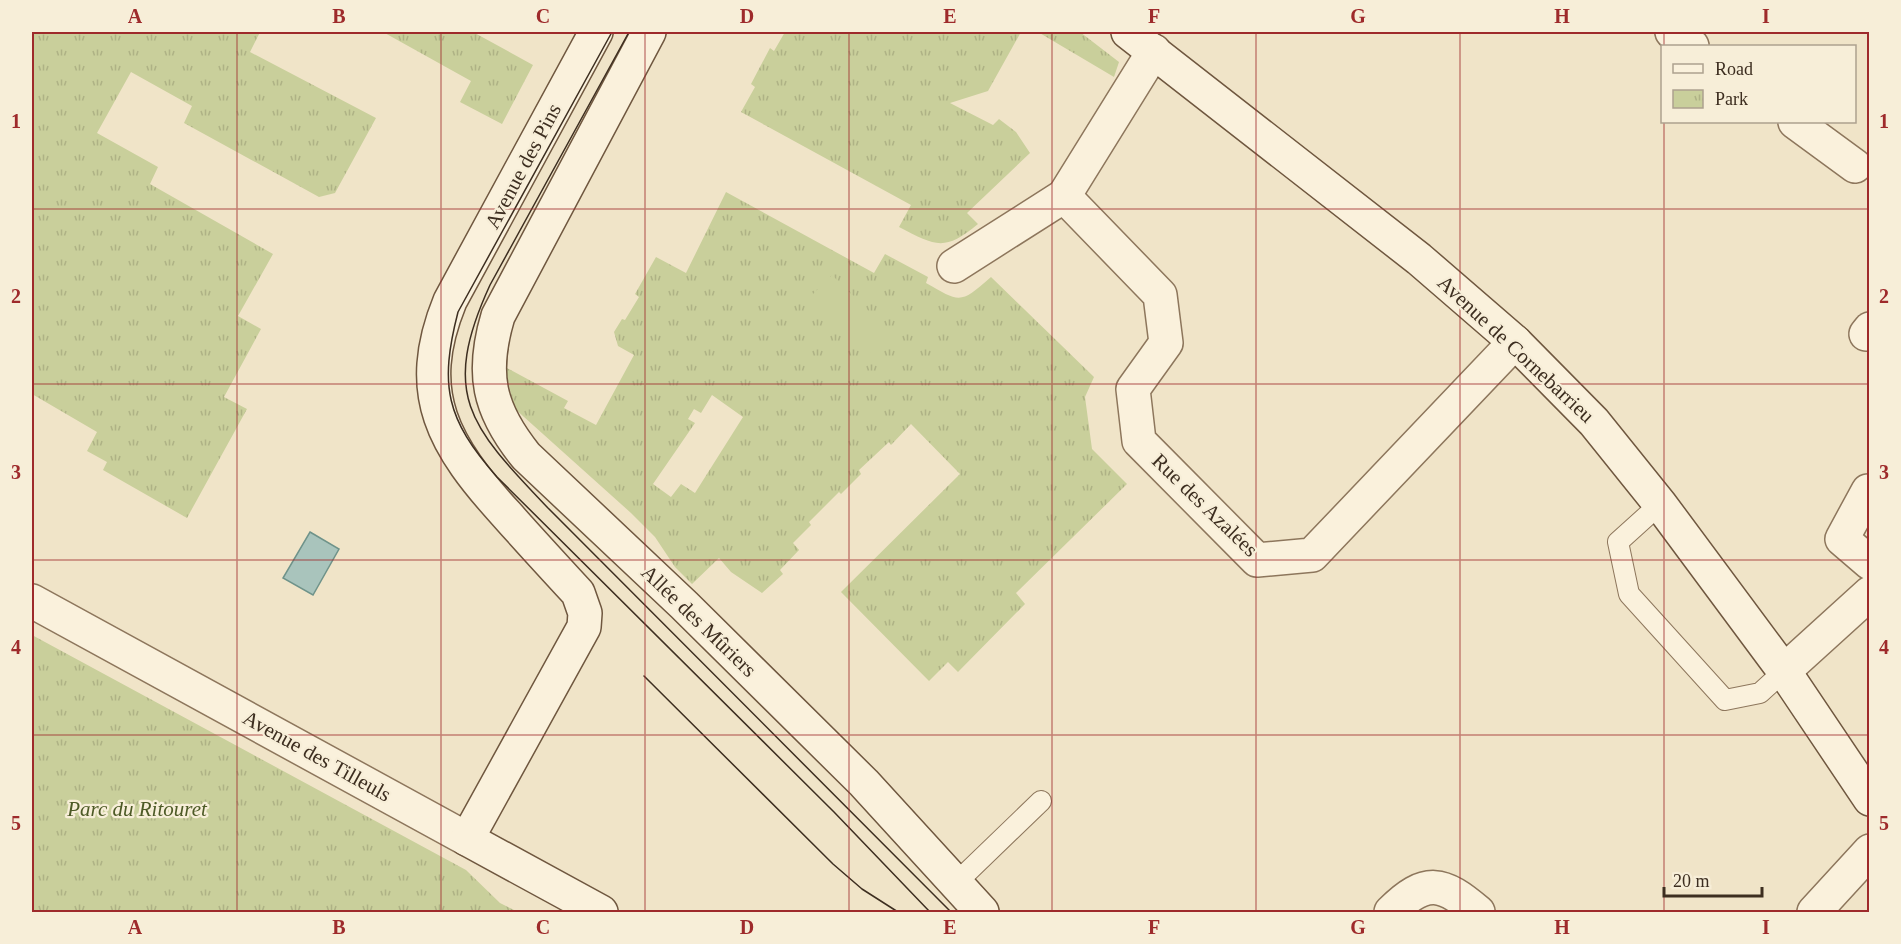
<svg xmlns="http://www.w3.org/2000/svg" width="1901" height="944" font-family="'Times New Roman',serif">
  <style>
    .park { fill: url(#park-tufts); fill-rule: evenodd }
    .garden { fill: #c9cf9b }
    .water { fill: #a9c4bc; stroke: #6f938a; stroke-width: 1.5 }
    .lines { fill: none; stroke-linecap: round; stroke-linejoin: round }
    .lane-casing { stroke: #8d765c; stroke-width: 22 }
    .street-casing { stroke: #8d765c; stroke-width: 36 }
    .secondary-casing { stroke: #6f573f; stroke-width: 36 }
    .lane { stroke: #faf1dc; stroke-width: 20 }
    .street { stroke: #faf1dc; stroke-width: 33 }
    .secondary { stroke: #faf1dc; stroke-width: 33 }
    .tram { stroke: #3d2e20; stroke-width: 1.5 }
    .grid { fill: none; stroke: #9e2a2b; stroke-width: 1.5; stroke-opacity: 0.55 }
    .labels { text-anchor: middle; stroke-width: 4.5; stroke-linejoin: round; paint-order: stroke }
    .street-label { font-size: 21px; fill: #3d2e20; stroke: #f7eed8 }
    .park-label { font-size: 21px; font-style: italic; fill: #4d5a26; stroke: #f7eed8 }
    .neatline { fill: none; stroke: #9e2a2b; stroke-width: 2 }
    .grid-label { font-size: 20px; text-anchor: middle; font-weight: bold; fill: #9e2a2b }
  </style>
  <defs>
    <pattern id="park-tufts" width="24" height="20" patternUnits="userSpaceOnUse" patternTransform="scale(1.5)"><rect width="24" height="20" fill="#c9cf9b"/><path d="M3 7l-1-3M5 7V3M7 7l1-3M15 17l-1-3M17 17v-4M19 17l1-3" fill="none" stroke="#aeb285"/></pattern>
  </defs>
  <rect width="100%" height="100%" fill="#f0e4c8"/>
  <!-- park -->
  <g class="park">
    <path d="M 32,32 L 260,32 L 250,52 L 376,118 L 335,193 L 319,197 L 184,123 L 192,106 L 131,72 L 97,133 L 158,167 L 150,184 L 273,254 L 238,316 L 261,329 L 224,397 L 247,409 L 187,518 L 103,470 L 107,462 L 87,451 L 97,432 L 32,394 Z"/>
    <path d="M 383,32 L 473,32 L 533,65 L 502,124 L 460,102 L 471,81 Z"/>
    <path d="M 785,32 L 1021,32 L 988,91 L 950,103 L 993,125 L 999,119 L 1016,132 L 1030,153 L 967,213 L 978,224 C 944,252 936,246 899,227 L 911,205 L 741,112 L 755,87 L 751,84 L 770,48 L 774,51 Z"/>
    <path d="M 1038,32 L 1080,32 L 1119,62 L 1114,77 Z"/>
    <path d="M 726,192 L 874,273 L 885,254 L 928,277 L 926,283 C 961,303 960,304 991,277 L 1094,377 L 1085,397 L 1092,449 L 1127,484 L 1016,593 L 1025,604 L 958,672 L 948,662 L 929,681 L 841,592 L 960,474 L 911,424 L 891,445 L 889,442 L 859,470 L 861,474 L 841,494 L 839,492 L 809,522 L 811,525 L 793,543 L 799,550 L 780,570 L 783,574 L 762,593 L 731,572 L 719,558 L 692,584 L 675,567 L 655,537 L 631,513 L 514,408 L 505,367 L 568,401 L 564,408 L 596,425 L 634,355 L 618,346 L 614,332 L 622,319 L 625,320 L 639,297 L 635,294 L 656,257 L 686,273 ZM 712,395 L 743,417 L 695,493 L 681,484 L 671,497 L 653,484 L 695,423 L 688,419 L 694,409 L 701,413 Z"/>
    <path d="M 32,635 L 466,870 L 500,903 L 518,912 L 32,912 Z"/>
  </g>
  <!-- garden -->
  <path class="garden" d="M 832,275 L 890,332 L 870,353 L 811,296 Z"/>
  <!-- water -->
  <path class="water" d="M 310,532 L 339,549 L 313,595 L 283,578 Z"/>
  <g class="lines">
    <defs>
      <g id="lane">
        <path d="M 1660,504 L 1618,542 L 1629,594 L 1725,700 L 1760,693 L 1784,671"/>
        <path d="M 955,884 L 1041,801"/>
      </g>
      <g id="street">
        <path d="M 1672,32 L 1692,46"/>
        <path d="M 1795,122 L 1855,166"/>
        <path d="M 1064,196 L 1160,295 L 1166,343 L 1133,389 L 1139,441 L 1257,560 L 1312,555 L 1515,342"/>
        <path d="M 954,266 L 1064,196 L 1154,51"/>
        <path d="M 1866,334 L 1870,329"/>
        <path d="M 1870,492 L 1868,491 L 1842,539 L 1870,563"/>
        <path d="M 32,601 L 467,839"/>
        <path d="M 1784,671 L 1870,593"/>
        <path d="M 1391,912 C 1426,877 1443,882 1478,912"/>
        <path d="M 1814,912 L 1870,851"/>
      </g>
      <g id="secondary">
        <path d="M 596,32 L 450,301 C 412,394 444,446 507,515 C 530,541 554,567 578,593 L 585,613 L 584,627 L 467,839 L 601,912"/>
        <path d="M 649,32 L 498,316 C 481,373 488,409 526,456 L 684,605 L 864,783 L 982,912"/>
        <path d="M 1128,32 L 1419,259 L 1515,342 L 1594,422 L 1660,504 L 1784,671 L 1870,799"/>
      </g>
    </defs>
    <!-- lane casing -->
    <use href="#lane" class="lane-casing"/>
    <!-- street casing -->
    <use href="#street" class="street-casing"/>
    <!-- secondary casing -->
    <use href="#secondary" class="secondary-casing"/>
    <!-- lane -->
    <use href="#lane" class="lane"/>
    <!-- street -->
    <use href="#street" class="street"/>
    <!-- secondary -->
    <use href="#secondary" class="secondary"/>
    <!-- tram -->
    <g class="tram">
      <path d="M 612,32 L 458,312 C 439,386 446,419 497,477 L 834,812 L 930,912"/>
      <path d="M 629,32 L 490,285 C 439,396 471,427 548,508 L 951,912"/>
      <path d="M 644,676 L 833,864 L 862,889 L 898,912"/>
    </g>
  </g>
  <!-- grid -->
  <path class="grid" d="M 237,32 L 237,912M 441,32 L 441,912M 645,32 L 645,912M 849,32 L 849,912M 1052,32 L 1052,912M 1256,32 L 1256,912M 1460,32 L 1460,912M 1664,32 L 1664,46M 1664,122 L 1664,912M 32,209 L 1870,209M 32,384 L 1870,384M 32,560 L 1870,560M 32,735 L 1870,735"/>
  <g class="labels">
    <!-- street labels -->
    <g class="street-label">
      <text transform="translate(523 166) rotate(-62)" y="7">Avenue des Pins</text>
      <text transform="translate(1516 349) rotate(43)" y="7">Avenue de Cornebarrieu</text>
      <text transform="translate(1205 505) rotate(44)" y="7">Rue des Azalées</text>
      <text transform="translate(699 621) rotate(44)" y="7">Allée des Mûriers</text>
      <text transform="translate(317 756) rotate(29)" y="7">Avenue des Tilleuls</text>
    </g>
    <!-- park labels -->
    <g class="park-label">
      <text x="137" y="816">Parc du Ritouret</text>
    </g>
  </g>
  <!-- border -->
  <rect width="1901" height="944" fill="none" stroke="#f7eed8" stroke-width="66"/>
  <!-- legend -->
  <rect x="1661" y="45" width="195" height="78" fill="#f7eed8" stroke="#ada18e" stroke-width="1.5"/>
  <rect x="1673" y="64" width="30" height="9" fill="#faf1dc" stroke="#ada18e" stroke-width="1.5"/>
  <text x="1715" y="75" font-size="18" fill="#3d2e20">Road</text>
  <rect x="1673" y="90" width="30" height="18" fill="url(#park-tufts)" stroke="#ada18e" stroke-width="1.5"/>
  <text x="1715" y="105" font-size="18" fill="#3d2e20">Park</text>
  <!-- scale -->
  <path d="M1664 887v9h98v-9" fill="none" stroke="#3d2e20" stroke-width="3"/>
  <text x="1673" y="887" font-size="18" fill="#3d2e20" stroke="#f7eed8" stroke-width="4.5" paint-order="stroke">20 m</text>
  <rect x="33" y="33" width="1835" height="878" class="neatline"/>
  <g class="grid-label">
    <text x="135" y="23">A</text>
    <text x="339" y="23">B</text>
    <text x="543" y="23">C</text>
    <text x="747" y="23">D</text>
    <text x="950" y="23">E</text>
    <text x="1154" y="23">F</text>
    <text x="1358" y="23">G</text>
    <text x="1562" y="23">H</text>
    <text x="1766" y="23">I</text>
    <text x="16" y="128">1</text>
    <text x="1884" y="128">1</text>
    <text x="16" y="303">2</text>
    <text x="1884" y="303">2</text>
    <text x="16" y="479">3</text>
    <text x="1884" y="479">3</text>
    <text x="16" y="654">4</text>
    <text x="1884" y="654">4</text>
    <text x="16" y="830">5</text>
    <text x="1884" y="830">5</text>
    <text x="135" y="934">A</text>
    <text x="339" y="934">B</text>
    <text x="543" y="934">C</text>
    <text x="747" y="934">D</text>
    <text x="950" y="934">E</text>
    <text x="1154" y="934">F</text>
    <text x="1358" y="934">G</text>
    <text x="1562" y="934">H</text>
    <text x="1766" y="934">I</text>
  </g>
</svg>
